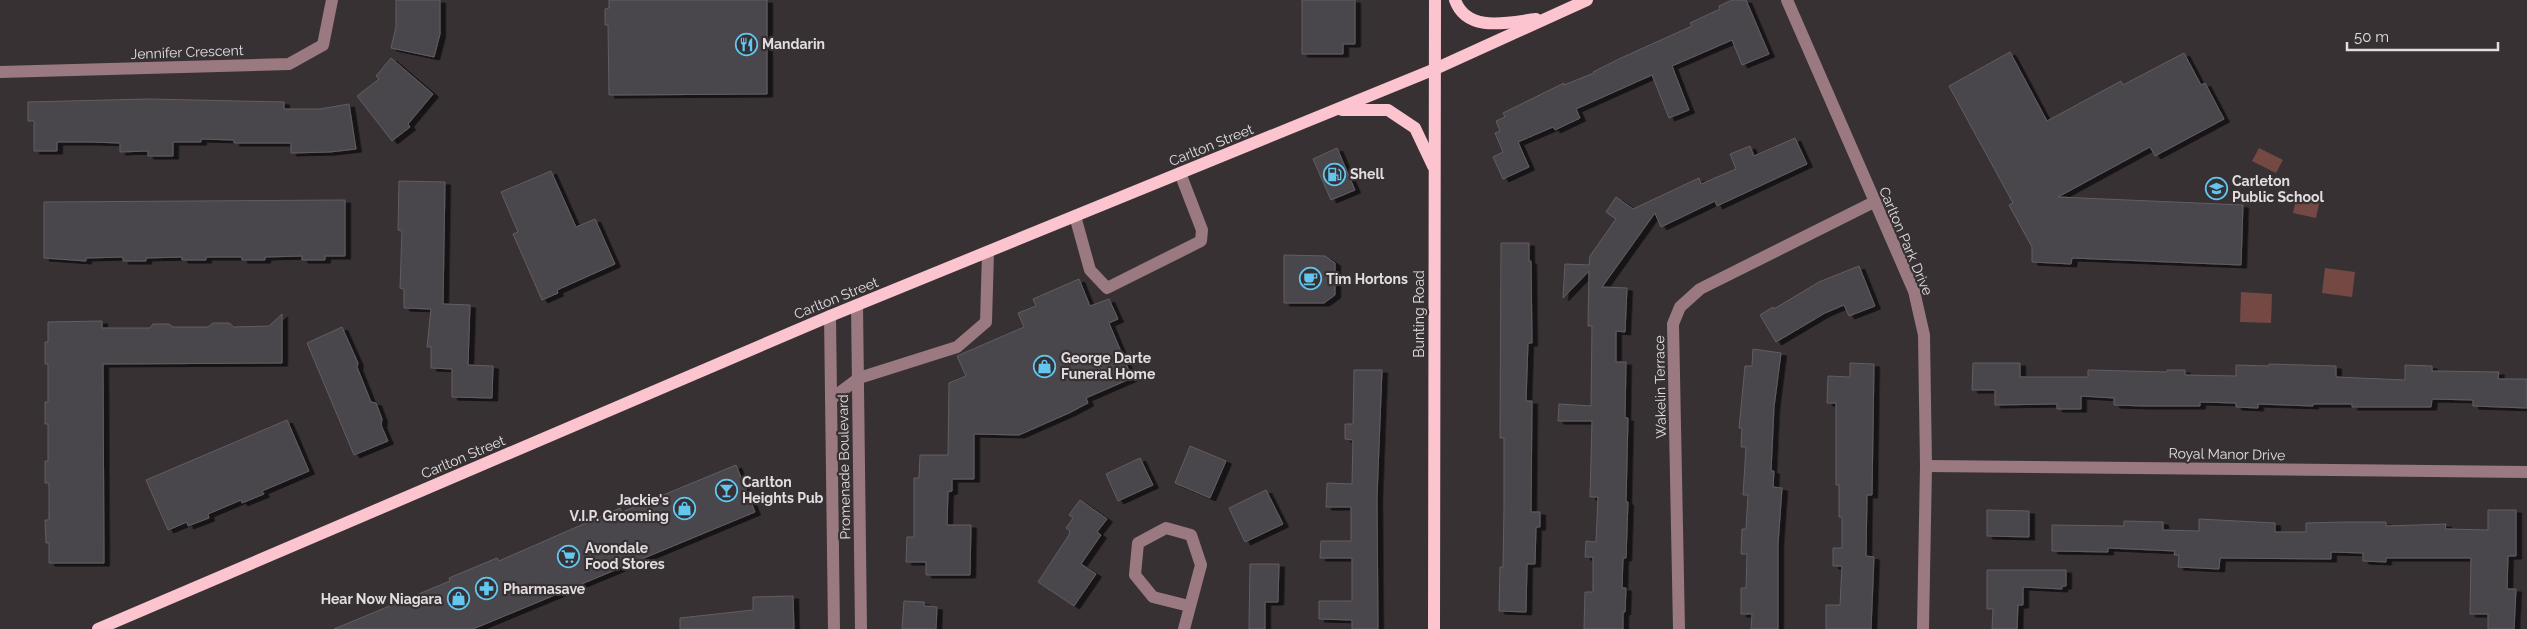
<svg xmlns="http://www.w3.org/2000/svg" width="2527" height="629" font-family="Raleway,sans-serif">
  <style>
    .green { fill: #744944 }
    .building { fill: #4a464b; stroke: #625d63; filter: url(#shadow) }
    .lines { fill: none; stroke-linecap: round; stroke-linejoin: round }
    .minor { stroke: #9b7980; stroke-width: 12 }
    .major { stroke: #fbc4cf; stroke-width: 12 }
    .labels { text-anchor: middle; stroke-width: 4.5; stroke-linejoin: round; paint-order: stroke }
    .poi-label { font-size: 14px; font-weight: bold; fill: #e2dee0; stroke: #373134; text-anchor: start }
    .street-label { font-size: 14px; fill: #e2dee0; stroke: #373134 }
  </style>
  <defs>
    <filter id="shadow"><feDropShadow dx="5.5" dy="3" stdDeviation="0" flood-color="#0009"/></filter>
  </defs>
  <rect width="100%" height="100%" fill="#373134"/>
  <!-- green -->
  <g class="green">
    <path d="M 2259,148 L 2283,160 L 2276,173 L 2252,161 Z"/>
    <path d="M 2297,194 L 2320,199 L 2316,218 L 2293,213 Z"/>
    <path d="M 2325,268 L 2355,272 L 2352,297 L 2322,293 Z"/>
    <path d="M 2241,292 L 2272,294 L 2271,323 L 2240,322 Z"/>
  </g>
  <!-- building -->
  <g class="building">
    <path d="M 396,0 L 440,0 L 440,34 L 434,57 L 391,48 L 396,27 Z"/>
    <path d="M 609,0 L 767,0 L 767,94 L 609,95 L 608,25 L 605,25 L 605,9 L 609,8 Z"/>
    <path d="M 1302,0 L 1355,0 L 1355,44 L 1343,44 L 1343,54 L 1302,54 Z"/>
    <path d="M 1732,0 L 1746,0 L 1769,54 L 1742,65 L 1732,40 L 1672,66 L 1689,110 L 1669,118 L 1652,75 L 1576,109 L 1580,118 L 1555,130 L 1553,127 L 1518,142 L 1529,167 L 1503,179 L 1493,157 L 1503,152 L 1495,133 L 1500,131 L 1496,121 L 1505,117 L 1503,113 L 1564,83 L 1564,85 L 1594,73 L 1593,72 L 1621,58 L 1692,26 L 1690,23 L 1720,9 L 1719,6 Z"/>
    <path d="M 2010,52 L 2047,121 L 2121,81 L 2123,85 L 2184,53 L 2201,85 L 2205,83 L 2224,119 L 2155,156 L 2150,147 L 2058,197 L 2243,205 L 2241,265 L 2072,258 L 2071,264 L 2032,262 L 2032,247 L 2009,205 L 2013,203 L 1949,86 Z"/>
    <path d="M 391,58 L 433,94 L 408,124 L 410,127 L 392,141 L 357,96 L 379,79 L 376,76 Z"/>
    <path d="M 148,99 L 284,102 L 284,109 L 320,109 L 349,104 L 356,149 L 330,152 L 291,153 L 291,143 L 234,143 L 234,140 L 201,139 L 201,142 L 173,142 L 173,156 L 148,156 L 148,151 L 120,152 L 120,143 L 91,142 L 57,142 L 57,151 L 34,151 L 34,121 L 28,121 L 28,102 Z"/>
    <path d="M 1795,138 L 1807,164 L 1717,206 L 1715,201 L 1661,227 L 1655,213 L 1602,287 L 1627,288 L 1625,332 L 1616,331 L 1616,362 L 1626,362 L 1625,418 L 1628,418 L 1626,502 L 1628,502 L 1626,558 L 1623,558 L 1622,588 L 1626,588 L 1625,612 L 1623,612 L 1623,629 L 1584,629 L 1585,592 L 1593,592 L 1593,557 L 1585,557 L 1586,541 L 1596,542 L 1598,497 L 1590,497 L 1592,421 L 1558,421 L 1559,404 L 1591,406 L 1592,326 L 1588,326 L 1589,271 L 1563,298 L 1565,264 L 1589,265 L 1590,256 L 1616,219 L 1606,212 L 1616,197 L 1633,209 L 1699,178 L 1701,184 L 1736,169 L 1730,154 L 1750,146 L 1754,156 Z"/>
    <path d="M 1337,148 L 1355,190 L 1331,200 L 1313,159 Z"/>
    <path d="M 551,171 L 576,227 L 595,219 L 615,264 L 557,290 L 558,293 L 542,300 L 513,234 L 518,232 L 501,192 Z"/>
    <path d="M 399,181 L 445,182 L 443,304 L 470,305 L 468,365 L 493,366 L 492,398 L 452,397 L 452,369 L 431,368 L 431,347 L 427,347 L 431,309 L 404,308 L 404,289 L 400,288 L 402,231 L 398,230 Z"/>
    <path d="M 345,200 L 345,256 L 325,256 L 325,260 L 302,260 L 302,256 L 265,257 L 265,260 L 242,260 L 242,257 L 206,257 L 206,260 L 182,260 L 182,257 L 146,258 L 146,261 L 123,261 L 123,257 L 86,258 L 86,261 L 44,258 L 44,202 Z"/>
    <path d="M 1501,243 L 1529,243 L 1529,261 L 1531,261 L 1532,343 L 1528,343 L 1526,401 L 1532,401 L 1531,512 L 1540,512 L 1540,527 L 1536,527 L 1535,564 L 1527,564 L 1526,612 L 1499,611 L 1500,567 L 1503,567 L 1504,507 L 1504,438 L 1500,438 Z"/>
    <path d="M 1284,255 L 1325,256 L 1335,263 L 1335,295 L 1324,303 L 1284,303 Z"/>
    <path d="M 1859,266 L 1875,306 L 1849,316 L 1844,305 L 1825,313 L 1776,342 L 1760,315 L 1773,307 L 1774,309 L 1819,282 Z"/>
    <path d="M 1079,279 L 1090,306 L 1109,299 L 1118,319 L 1109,323 L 1132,378 L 1086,398 L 1088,403 L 1069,413 L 1019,435 L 974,434 L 974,479 L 952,479 L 952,491 L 948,492 L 947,525 L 971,525 L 970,575 L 926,575 L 926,562 L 906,562 L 907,537 L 914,537 L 914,478 L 919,478 L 920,455 L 948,455 L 949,383 L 966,376 L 957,356 L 1024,327 L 1018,313 L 1036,306 L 1033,299 Z"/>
    <path d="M 282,314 L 282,363 L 103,364 L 104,563 L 49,563 L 49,543 L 46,543 L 45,520 L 49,520 L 49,483 L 45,483 L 45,461 L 48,461 L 48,424 L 45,424 L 45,402 L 48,402 L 48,364 L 45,364 L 45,342 L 48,342 L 48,322 L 102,321 L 102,328 L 150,328 L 153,324 L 169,324 L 173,327 L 208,327 L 213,323 L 229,323 L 234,327 L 269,326 Z"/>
    <path d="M 342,327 L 358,363 L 357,367 L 371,402 L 376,403 L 382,419 L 381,425 L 388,441 L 354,455 L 307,343 Z"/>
    <path d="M 1753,349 L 1781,353 L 1774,407 L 1771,471 L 1774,471 L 1773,487 L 1782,488 L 1778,544 L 1778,629 L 1751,629 L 1752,614 L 1741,614 L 1741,588 L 1746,588 L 1747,554 L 1741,554 L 1742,529 L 1746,529 L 1748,495 L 1743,495 L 1746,447 L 1741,447 L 1742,428 L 1739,428 L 1745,366 L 1752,366 Z"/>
    <path d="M 1850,363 L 1874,364 L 1872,495 L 1867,495 L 1866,556 L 1874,557 L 1871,629 L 1826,629 L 1826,605 L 1840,605 L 1842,566 L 1833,566 L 1833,548 L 1842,548 L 1842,517 L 1839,517 L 1839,485 L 1836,485 L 1836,403 L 1827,403 L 1828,376 L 1850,377 Z"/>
    <path d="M 1973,363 L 2020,363 L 2020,377 L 2088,377 L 2088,370 L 2167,372 L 2167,370 L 2185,370 L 2185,375 L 2236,376 L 2236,365 L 2269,366 L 2269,364 L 2336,366 L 2336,377 L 2405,380 L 2405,365 L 2432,366 L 2432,371 L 2499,372 L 2498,379 L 2527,379 L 2527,408 L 2473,406 L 2473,400 L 2432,399 L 2431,407 L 2352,407 L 2352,404 L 2313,404 L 2313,406 L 2258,404 L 2258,408 L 2236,407 L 2236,403 L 2200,402 L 2200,406 L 2143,406 L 2114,405 L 2114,398 L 2081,396 L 2081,409 L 2057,409 L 2057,404 L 1995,405 L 1995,390 L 1972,390 Z"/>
    <path d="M 1354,370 L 1382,370 L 1377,497 L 1378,629 L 1352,629 L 1352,620 L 1319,619 L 1319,601 L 1352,601 L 1352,558 L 1320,558 L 1321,541 L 1351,541 L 1351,507 L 1326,507 L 1327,483 L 1352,484 L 1353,440 L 1345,439 L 1345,424 L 1353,424 Z"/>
    <path d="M 287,420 L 309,471 L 262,491 L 264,494 L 242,503 L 241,500 L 208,514 L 209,518 L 188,526 L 187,522 L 168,530 L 146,480 Z"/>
    <path d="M 1190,446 L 1226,461 L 1210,498 L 1175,483 Z"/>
    <path d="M 1140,458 L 1153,485 L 1118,501 L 1106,474 Z"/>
    <path d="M 736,465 L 755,512 L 473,629 L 334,629 L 450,581 L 449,578 L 497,558 L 499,561 L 620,508 L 622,512 Z"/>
    <path d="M 1266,490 L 1283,524 L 1245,542 L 1229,508 Z"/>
    <path d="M 1080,500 L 1107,519 L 1097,532 L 1101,535 L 1081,564 L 1096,574 L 1074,606 L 1038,582 L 1069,535 L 1070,531 L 1066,528 L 1073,518 L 1069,515 Z"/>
    <path d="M 1987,510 L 2029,511 L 2029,537 L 1987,536 Z"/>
    <path d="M 2488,510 L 2516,510 L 2516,556 L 2508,556 L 2507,589 L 2516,589 L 2514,629 L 2488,629 L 2488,614 L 2470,614 L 2471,558 L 2386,558 L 2386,562 L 2363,561 L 2363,553 L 2331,552 L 2331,559 L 2220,558 L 2219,569 L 2178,567 L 2179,555 L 2174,555 L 2175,551 L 2108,548 L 2108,552 L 2052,551 L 2052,525 L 2124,526 L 2124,521 L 2163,522 L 2163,530 L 2199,531 L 2199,519 L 2275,523 L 2275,532 L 2306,532 L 2306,523 L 2345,522 L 2386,522 L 2386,526 L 2446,524 L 2445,529 L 2488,530 Z"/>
    <path d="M 1250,564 L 1279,564 L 1278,602 L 1265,602 L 1265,629 L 1249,629 Z"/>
    <path d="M 1987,570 L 2066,570 L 2066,586 L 2062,586 L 2062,589 L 2023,587 L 2023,605 L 2018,605 L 2017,629 L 1992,629 L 1993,609 L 1987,609 Z"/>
    <path d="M 793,596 L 794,629 L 680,629 L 680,618 L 753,610 L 753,597 Z"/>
    <path d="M 904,601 L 924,602 L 924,606 L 937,607 L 936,629 L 902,629 Z"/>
  </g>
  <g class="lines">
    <!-- minor -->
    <g class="minor">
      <path d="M 1787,0 L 1914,291 L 1924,335 L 1926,466 L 1923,629"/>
      <path d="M 0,72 L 289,64 L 323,45 L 332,0"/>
      <path d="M 1075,216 L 1090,270 L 1107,288 L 1201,241 L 1202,230 L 1180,173"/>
      <path d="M 857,305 L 861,629"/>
      <path d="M 830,316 L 834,629"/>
      <path d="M 831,399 L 859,378 L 957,347 L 986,322 L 988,252"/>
      <path d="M 1926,466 L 2527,472"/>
      <path d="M 1184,629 L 1201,565 L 1191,535 L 1166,528 L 1138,543 L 1135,575 L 1153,597 L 1189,606"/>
      <path d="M 1679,629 L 1673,324 L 1680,307 L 1700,289 L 1874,202"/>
    </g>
    <!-- major -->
    <g class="major">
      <path d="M 1455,0 C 1467,34 1510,22 1536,19"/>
      <path d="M 1342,110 L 1388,110 L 1415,128 L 1433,166"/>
      <path d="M 98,629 L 830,316 L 1435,69 L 1587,0"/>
      <path d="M 1434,629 L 1435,0"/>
    </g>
  </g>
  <!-- icons -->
  <defs>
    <symbol id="restaurant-ring" viewBox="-11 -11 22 22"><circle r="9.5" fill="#373134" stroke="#64c5ee" stroke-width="1.5"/><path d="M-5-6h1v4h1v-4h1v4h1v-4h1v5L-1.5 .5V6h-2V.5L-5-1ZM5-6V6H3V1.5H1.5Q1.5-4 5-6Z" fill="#64c5ee"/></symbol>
    <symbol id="fuel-ring" viewBox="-11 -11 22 22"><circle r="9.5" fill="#373134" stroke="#64c5ee" stroke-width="1.5"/><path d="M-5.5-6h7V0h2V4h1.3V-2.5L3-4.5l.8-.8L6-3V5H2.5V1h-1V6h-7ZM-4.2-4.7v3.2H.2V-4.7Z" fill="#64c5ee"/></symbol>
    <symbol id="school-ring" viewBox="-11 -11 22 22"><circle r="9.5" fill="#373134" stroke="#64c5ee" stroke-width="1.5"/><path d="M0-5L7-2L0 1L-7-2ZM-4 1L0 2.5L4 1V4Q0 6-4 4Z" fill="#64c5ee"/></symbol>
    <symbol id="cafe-ring" viewBox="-11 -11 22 22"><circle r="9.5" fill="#373134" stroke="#64c5ee" stroke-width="1.5"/><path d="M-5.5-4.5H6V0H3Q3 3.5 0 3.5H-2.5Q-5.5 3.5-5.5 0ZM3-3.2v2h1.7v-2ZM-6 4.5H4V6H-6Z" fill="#64c5ee"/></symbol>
    <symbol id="shop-ring" viewBox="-11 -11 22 22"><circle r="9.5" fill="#373134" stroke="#64c5ee" stroke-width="1.5"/><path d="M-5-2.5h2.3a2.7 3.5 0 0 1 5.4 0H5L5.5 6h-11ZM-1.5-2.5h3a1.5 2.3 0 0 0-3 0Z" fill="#64c5ee"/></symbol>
    <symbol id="bar-ring" viewBox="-11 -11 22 22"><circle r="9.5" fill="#373134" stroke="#64c5ee" stroke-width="1.5"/><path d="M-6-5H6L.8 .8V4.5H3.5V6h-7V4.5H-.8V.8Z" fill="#64c5ee"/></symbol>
    <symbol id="supermarket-ring" viewBox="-11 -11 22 22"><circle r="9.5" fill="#373134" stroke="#64c5ee" stroke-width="1.5"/><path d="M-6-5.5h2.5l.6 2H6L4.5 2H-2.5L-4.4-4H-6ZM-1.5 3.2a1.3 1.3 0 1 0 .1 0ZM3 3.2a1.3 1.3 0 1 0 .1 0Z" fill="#64c5ee"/></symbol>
    <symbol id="pharmacy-ring" viewBox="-11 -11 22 22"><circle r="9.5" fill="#373134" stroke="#64c5ee" stroke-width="1.5"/><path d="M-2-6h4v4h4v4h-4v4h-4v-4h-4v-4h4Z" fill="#64c5ee"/></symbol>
  </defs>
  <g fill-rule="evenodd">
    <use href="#restaurant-ring" x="734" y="32" width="25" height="25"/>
    <use href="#fuel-ring" x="1322" y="162" width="25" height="25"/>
    <use href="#school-ring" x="2204" y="176" width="25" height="25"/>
    <use href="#cafe-ring" x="1298" y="266" width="25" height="25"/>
    <use href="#shop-ring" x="1032" y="354" width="25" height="25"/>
    <use href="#bar-ring" x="714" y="478" width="25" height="25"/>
    <use href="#shop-ring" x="672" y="496" width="25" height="25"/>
    <use href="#supermarket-ring" x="556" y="544" width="25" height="25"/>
    <use href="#pharmacy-ring" x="474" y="576" width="25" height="25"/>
    <use href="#shop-ring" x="446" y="586" width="25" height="25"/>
  </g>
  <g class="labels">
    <!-- poi labels -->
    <g class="poi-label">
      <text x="762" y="49">Mandarin</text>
      <text x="1350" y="179">Shell</text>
      <text x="2232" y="186">Carleton<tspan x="2232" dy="16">Public School</tspan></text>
      <text x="1326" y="284">Tim Hortons</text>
      <text x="1061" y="363">George Darte<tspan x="1061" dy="16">Funeral Home</tspan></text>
      <text x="742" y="487">Carlton<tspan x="742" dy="16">Heights Pub</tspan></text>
      <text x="669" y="505" text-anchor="end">Jackie's<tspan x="669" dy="16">V.I.P. Grooming</tspan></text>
      <text x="585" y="553">Avondale<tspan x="585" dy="16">Food Stores</tspan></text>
      <text x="503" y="594">Pharmasave</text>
      <text x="442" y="604" text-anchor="end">Hear Now Niagara</text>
    </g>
    <!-- street labels -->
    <g class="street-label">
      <text transform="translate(187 52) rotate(-2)" y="5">Jennifer Crescent</text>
      <text transform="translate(1211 145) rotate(-22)" y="5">Carlton Street</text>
      <text transform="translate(1906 241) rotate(67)" y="5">Carlton Park Drive</text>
      <text transform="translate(836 298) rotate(-22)" y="5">Carlton Street</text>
      <text transform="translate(1419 314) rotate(-90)" y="5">Bunting Road</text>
      <text transform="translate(1660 387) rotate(-91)" y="5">Wakelin Terrace</text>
      <text transform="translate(2227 454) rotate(1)" y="5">Royal Manor Drive</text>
      <text transform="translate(463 457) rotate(-23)" y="5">Carlton Street</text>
      <text transform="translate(844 467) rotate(-91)" y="5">Promenade Boulevard</text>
    </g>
  </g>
  <!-- scale -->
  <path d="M2347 42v8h151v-8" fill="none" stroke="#e2dee0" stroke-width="2.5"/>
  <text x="2354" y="42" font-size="15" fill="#e2dee0" stroke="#373134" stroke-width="4" paint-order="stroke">50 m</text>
</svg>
